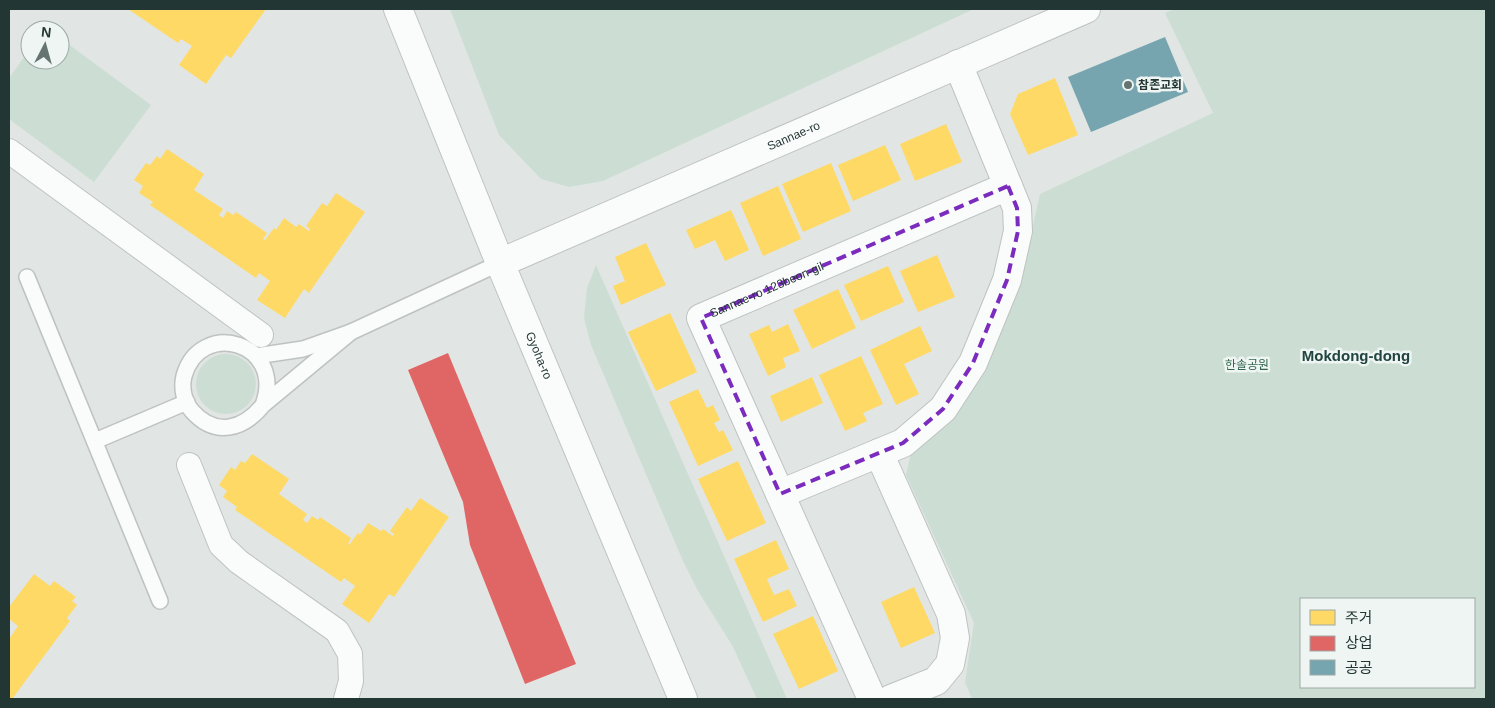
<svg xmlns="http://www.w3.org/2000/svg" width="1495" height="708" font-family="Arial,'Noto Sans KR',sans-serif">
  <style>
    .green { fill: #ccded3; fill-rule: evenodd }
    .homes { fill: #ffd966 }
    .shops { fill: #e06666 }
    .public { fill: #76a5af }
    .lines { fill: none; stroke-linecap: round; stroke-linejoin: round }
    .service-casing { stroke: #bec3c1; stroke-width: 18 }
    .pedestrian-casing { stroke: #bec3c1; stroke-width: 26 }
    .minor-casing { stroke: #bec3c1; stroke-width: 30 }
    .service { stroke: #fafbfb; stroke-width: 15 }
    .pedestrian { stroke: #fafbfb; stroke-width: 24 }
    .minor { stroke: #fafbfb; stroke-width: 28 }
    .marked { fill: none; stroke: #7b2cbf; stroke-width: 4; stroke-dasharray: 10 6; stroke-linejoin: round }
    .poi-dot { fill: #657471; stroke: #eff5f3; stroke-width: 2 }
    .labels { text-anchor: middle; stroke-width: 5; stroke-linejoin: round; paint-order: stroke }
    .poi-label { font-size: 12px; font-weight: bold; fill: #223633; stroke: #eff5f3; text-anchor: start }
    .street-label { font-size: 12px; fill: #223633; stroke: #eff5f3 }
    .park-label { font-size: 12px; fill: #32674d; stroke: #eff5f3 }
    .quarter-label { font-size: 15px; font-weight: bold; fill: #214540; stroke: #eff5f3 }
  </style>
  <rect width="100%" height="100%" fill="#e1e6e4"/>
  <!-- green -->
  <g class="green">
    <path d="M 450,9 L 974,9 L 603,181 L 569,187 L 541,179 L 499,135 Z"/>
    <path d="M 1175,9 L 1486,9 L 1486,699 L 972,699 L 965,682 L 974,623 L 906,475 L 911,453 L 956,416 L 987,367 L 1019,287 L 1040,194 L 1213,113 L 1165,13 ZM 1301,599 L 1474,599 L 1474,687 L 1301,687 Z"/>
    <path d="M 60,38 L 151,105 L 94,182 L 9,119 L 9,78 L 30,49 L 30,60 L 60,60 Z"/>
    <path d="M 596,265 L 787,699 L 757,699 L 732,645 L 698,591 L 683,561 L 591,345 L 584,318 L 587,288 Z"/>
    <circle cx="226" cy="384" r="30"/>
  </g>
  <!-- homes -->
  <g class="homes">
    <path d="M 128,9 L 266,9 L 231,58 L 226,55 L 206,84 L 179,65 L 192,46 L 181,39 L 178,43 Z"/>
    <path d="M 1055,78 L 1078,135 L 1028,155 L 1010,114 L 1018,94 Z"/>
    <path d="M 946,124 L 962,162 L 915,181 L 900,144 Z"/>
    <path d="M 885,145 L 901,180 L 853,201 L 838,165 Z"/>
    <path d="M 167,149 L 204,174 L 194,190 L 223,209 L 219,215 L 223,218 L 227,211 L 233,215 L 236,212 L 267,233 L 263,239 L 265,240 L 274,228 L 276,230 L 284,218 L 296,227 L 299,224 L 309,231 L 310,229 L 306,226 L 322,203 L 327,206 L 336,193 L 365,212 L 309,293 L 304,289 L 285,318 L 257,300 L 270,281 L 259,273 L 256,278 L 150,205 L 153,202 L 139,193 L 143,186 L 134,180 L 146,163 L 150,165 L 157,156 L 160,159 Z"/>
    <path d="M 831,163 L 851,211 L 803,232 L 782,184 Z"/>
    <path d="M 778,186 L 801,239 L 763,256 L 740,203 Z"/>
    <path d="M 731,210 L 749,250 L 725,261 L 715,240 L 695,249 L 686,230 Z"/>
    <path d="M 646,243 L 666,285 L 621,305 L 613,286 L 625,281 L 615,257 Z"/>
    <path d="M 937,255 L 955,297 L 918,312 L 900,271 Z"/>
    <path d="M 888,266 L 904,302 L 861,321 L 844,285 Z"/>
    <path d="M 838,289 L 856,328 L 812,349 L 793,310 Z"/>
    <path d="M 670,313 L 697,372 L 656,391 L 628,332 Z"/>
    <path d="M 788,324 L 800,351 L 783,358 L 786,367 L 768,376 L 749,334 L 769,325 L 772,332 Z"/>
    <path d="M 920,326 L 932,351 L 904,364 L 919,394 L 896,405 L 870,350 Z"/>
    <path d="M 861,356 L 883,404 L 863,413 L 867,421 L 845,431 L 819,375 Z"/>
    <path d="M 812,377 L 823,403 L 781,422 L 770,396 Z"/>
    <path d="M 698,389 L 707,408 L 713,405 L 720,420 L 714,423 L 719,432 L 723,430 L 733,450 L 698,466 L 669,402 Z"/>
    <path d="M 252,454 L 289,479 L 279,494 L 307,514 L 303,520 L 307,523 L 312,516 L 318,520 L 320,517 L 351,538 L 348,544 L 349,545 L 358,533 L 360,535 L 368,523 L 381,531 L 383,529 L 393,536 L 394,534 L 390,531 L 407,507 L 411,511 L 420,498 L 449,517 L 394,597 L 389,594 L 369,623 L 342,604 L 355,586 L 344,578 L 341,582 L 235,510 L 237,507 L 223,497 L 227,491 L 219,485 L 231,467 L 235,470 L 241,461 L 245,463 Z"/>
    <path d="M 738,461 L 766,523 L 727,541 L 698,479 Z"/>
    <path d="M 776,540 L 789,569 L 767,579 L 774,595 L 789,589 L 797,606 L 763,622 L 734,559 Z"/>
    <path d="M 34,574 L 50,586 L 54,581 L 76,597 L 72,601 L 77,605 L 67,618 L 70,621 L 12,699 L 9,699 L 9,639 L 18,626 L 9,619 L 9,607 Z"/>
    <path d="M 914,587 L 935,633 L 901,648 L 881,602 Z"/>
    <path d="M 813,616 L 838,671 L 799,689 L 773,634 Z"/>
  </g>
  <!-- shops -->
  <path class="shops" d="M 448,353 L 576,664 L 525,684 L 470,545 L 463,502 L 408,370 Z"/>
  <!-- public -->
  <path class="public" d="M 1165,37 L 1188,92 L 1091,132 L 1068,77 Z"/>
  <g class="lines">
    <defs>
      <g id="service">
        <path d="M 27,277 L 160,601"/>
        <path d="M 256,356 L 303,349 L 351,332 L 500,263"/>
        <path d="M 263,405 C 286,342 200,318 184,376 C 181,388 184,402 192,411 C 215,437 243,430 263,405 L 351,332"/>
        <path d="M 95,441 L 187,402"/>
      </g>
      <g id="pedestrian">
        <path d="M 9,151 L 261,335"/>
        <path d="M 189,465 L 221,545 L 239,562 L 337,631 L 350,654 L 351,681 L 346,699"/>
      </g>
      <g id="minor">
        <path id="s1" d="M 398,9 L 500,263 L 683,699"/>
        <path id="s2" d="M 500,263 L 1086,9"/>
        <path d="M 879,453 L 951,614 L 955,638 L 950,664 L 936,681 L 891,699"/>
        <path d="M 780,494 L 903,443 L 943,409 L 973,363 L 1007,280 L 1018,231 L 1017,208 L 958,64"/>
        <path id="s3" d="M 872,699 L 701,318 L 1008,186"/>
      </g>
    </defs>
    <!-- service casing -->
    <use href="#service" class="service-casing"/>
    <!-- pedestrian casing -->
    <use href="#pedestrian" class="pedestrian-casing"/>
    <!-- minor casing -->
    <use href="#minor" class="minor-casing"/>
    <!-- service -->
    <use href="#service" class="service"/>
    <!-- pedestrian -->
    <use href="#pedestrian" class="pedestrian"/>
    <!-- minor -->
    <use href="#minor" class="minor"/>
  </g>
  <!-- marked area -->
  <path class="marked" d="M 1008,186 L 1017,208 L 1018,231 L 1007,280 L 973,363 L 943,409 L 903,443 L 780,494 L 701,318 Z"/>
  <!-- markers -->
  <circle class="poi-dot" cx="1128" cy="85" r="5"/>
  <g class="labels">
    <!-- poi labels -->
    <g class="poi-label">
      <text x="1138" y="89">참존교회</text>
    </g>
    <!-- street labels -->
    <g class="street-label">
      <text dy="4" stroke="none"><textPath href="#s2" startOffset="320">Sannae-ro</textPath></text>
      <text dy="4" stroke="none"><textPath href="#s3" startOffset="489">Sannae-ro 123beon-gil</textPath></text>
      <text dy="4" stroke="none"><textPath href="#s1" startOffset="374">Gyoha-ro</textPath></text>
    </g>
    <!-- park labels -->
    <g class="park-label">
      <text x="1247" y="369">한솔공원</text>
    </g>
    <!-- quarter labels -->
    <g class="quarter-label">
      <text x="1356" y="361">Mokdong-dong</text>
    </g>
  </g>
  <!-- border -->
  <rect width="1495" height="708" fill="none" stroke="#223633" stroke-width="20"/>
  <!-- legend -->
  <rect x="1300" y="598" width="175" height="90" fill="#eff5f3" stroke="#9da9a6"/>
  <rect x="1310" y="610" width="25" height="15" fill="#ffd966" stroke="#9da9a6"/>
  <text x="1345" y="623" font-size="15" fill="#223633">주거</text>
  <rect x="1310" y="636" width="25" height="15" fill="#e06666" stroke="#9da9a6"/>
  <text x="1345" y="648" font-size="15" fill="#223633">상업</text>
  <rect x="1310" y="660" width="25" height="15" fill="#76a5af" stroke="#9da9a6"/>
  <text x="1345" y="673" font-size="15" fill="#223633">공공</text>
  <!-- north arrow -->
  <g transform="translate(45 45) rotate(6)"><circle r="24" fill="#eff5f3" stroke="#9da9a6"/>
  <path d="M0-4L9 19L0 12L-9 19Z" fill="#657471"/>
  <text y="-8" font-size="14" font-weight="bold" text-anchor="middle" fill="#223633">N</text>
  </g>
</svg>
